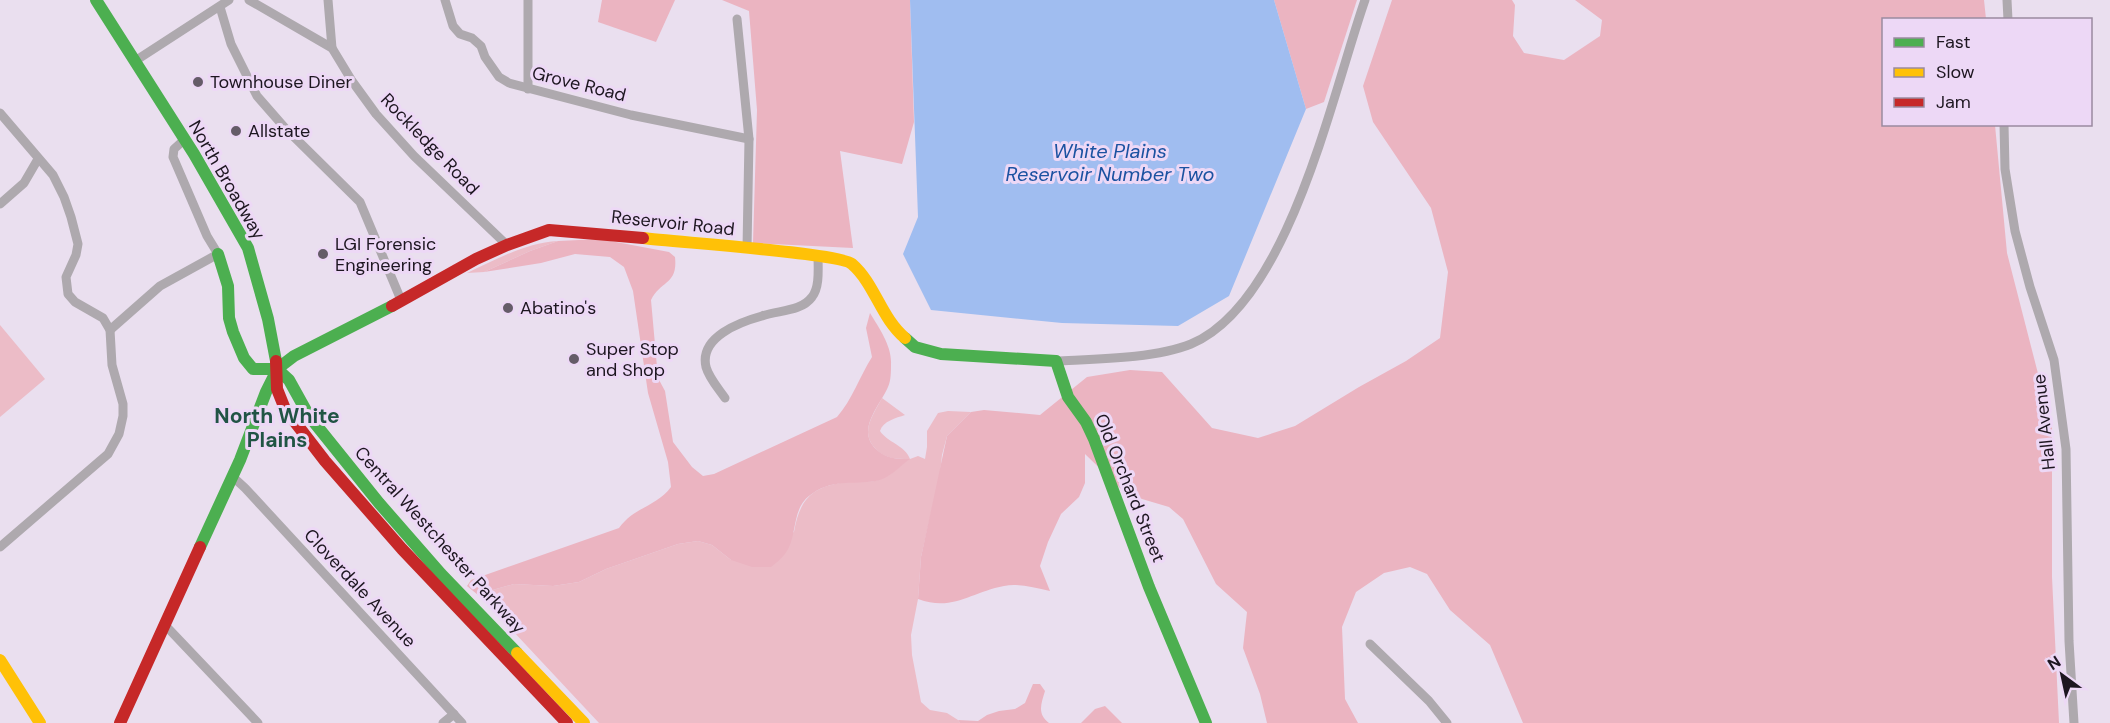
<svg xmlns="http://www.w3.org/2000/svg" width="2110" height="723" font-family="'DM Sans',sans-serif">
  <style>
    .green { fill: #ecbcc7 }
    .forest { fill: #ebb4c1 }
    .water { fill: #a0bdf0 }
    .lines { fill: none; stroke-linecap: round; stroke-linejoin: round }
    .street { stroke: #aea9ae; stroke-width: 9 }
    .fast { stroke: #4caf50; stroke-width: 12 }
    .slow { stroke: #ffc107; stroke-width: 12 }
    .jam { stroke: #c62828; stroke-width: 12 }
    .poi-dot { fill: #655c68; stroke: #edd8f6; stroke-width: 2 }
    .labels { text-anchor: middle; stroke-width: 6; stroke-linejoin: round; paint-order: stroke }
    .poi-label { font-size: 18px; fill: #1d1620; stroke: #edd8f6; text-anchor: start }
    .street-label { font-size: 18px; fill: #1d1620; stroke: #edd8f6 }
    .water-label { font-size: 20px; font-style: italic; fill: #1b52a1; stroke: #edd8f6 }
    .quarter-label { font-size: 21px; font-weight: bold; fill: #215445; stroke: #edd8f6 }
  </style>
  <rect width="100%" height="100%" fill="#eadfef"/>
  <!-- green -->
  <g class="green">
    <path d="M 558,241 L 530,251 L 484,272 L 467,273 C 497,259 525,243 558,241 Z"/>
    <path d="M 0,325 L 45,379 L 0,417 Z"/>
    <path d="M 882,398 L 905,415 C 896,418 883,421 880,431 C 888,443 905,445 910,459 L 918,456 L 925,459 L 927,447 L 927,431 L 938,413 L 948,411 L 971,412 L 947,436 L 942,455 L 940,474 L 921,557 L 918,599 L 911,635 L 912,655 L 921,702 L 930,710 L 947,713 L 958,720 L 960,723 L 599,723 L 483,599 L 489,591 L 514,584 L 553,586 L 579,582 L 606,569 L 678,544 L 698,541 L 712,545 L 731,560 L 794,532 C 800,497 814,485 850,482 C 859,481 869,483 878,480 C 890,477 899,466 909,459 C 897,459 886,459 877,450 C 859,433 872,417 882,398 Z"/>
  </g>
  <!-- forest -->
  <g class="forest">
    <path d="M 602,0 L 675,0 L 656,42 L 598,22 Z"/>
    <path d="M 722,0 L 910,0 L 914,122 L 902,164 L 840,151 L 853,248 L 753,243 L 757,110 L 749,11 Z"/>
    <path d="M 1274,0 L 1357,0 L 1324,102 L 1306,109 Z"/>
    <path d="M 1392,0 L 1512,0 L 1515,5 L 1513,36 L 1524,53 L 1564,60 L 1600,36 L 1602,20 L 1575,0 L 1984,0 L 1986,19 L 1884,20 L 1884,124 L 1995,125 L 2007,253 L 2052,428 L 2052,577 L 2059,723 L 1523,723 L 1490,645 L 1450,610 L 1427,574 L 1410,567 L 1384,573 L 1356,592 L 1342,627 L 1345,699 L 1358,723 L 1267,723 L 1260,694 L 1243,648 L 1247,612 L 1216,584 L 1183,519 L 1169,507 L 1142,499 L 1120,488 L 1085,454 L 1085,483 L 1079,497 L 1061,514 L 1048,542 L 1040,566 L 1050,591 C 1034,588 1019,583 1004,586 C 971,592 953,612 918,599 L 921,557 L 947,436 L 971,412 L 984,410 L 1040,415 L 1087,377 L 1130,370 L 1162,372 L 1212,428 L 1258,438 L 1295,426 L 1359,387 L 1406,361 L 1440,338 L 1448,272 L 1431,208 L 1373,122 L 1363,86 Z"/>
    <path d="M 600,239 L 669,252 L 675,257 C 678,285 661,280 651,300 L 658,378 L 665,391 L 673,442 L 692,467 L 703,476 L 714,474 L 837,417 C 852,400 860,376 872,357 L 866,328 L 870,313 C 879,328 892,346 891,364 C 891,371 891,381 888,387 C 879,407 856,430 876,449 C 886,459 897,459 910,459 C 900,466 889,479 876,481 C 851,485 832,478 809,496 C 791,510 798,537 785,554 C 781,559 776,563 771,567 L 752,567 L 731,560 L 712,545 L 698,541 L 678,544 L 606,569 L 579,582 L 553,586 L 514,584 L 489,591 L 483,599 L 467,586 L 471,580 L 619,528 C 634,507 656,507 671,487 L 668,462 L 648,393 L 633,291 L 624,267 L 610,257 L 575,254 L 541,263 L 484,272 L 530,251 L 558,241 Z"/>
    <path d="M 1033,684 L 1040,684 L 1045,691 C 1041,704 1037,714 1049,723 L 960,723 L 958,720 L 978,721 L 987,715 L 999,711 L 1015,709 L 1025,703 Z"/>
    <path d="M 1105,706 L 1122,723 L 1081,723 L 1095,709 Z"/>
  </g>
  <!-- water -->
  <path class="water" d="M 910,0 L 1274,0 L 1306,109 L 1229,296 L 1178,326 L 1062,323 L 931,310 L 903,254 L 918,217 Z"/>
  <g class="lines">
    <!-- street -->
    <g class="street">
      <path d="M 249,0 L 332,48 L 352,81 L 376,114 L 414,156 L 507,245"/>
      <path d="M 328,0 L 332,48"/>
      <path d="M 445,0 L 453,26 L 460,34 L 472,38 L 481,46 L 485,57 L 499,77 L 509,83 L 631,115 L 749,139"/>
      <path d="M 528,0 L 528,89"/>
      <path d="M 2007,0 L 2008,20"/>
      <path d="M 220,7 L 231,44 L 257,96 L 285,128 L 360,202 L 401,300"/>
      <path d="M 737,19 L 749,139 L 747,248"/>
      <path d="M 135,61 L 229,0"/>
      <path d="M 0,113 L 53,175 L 64,197 L 71,217 L 78,244 L 76,255 L 66,277 L 68,294 L 75,302 L 103,318 L 110,330 L 112,365 L 123,404 L 123,416 L 119,434 L 108,454 L 0,547"/>
      <path d="M 2004,124 L 2005,169 L 2015,231 L 2030,287 L 2054,360 L 2066,449 L 2069,641 L 2074,723"/>
      <path d="M 0,204 L 24,183 L 38,159"/>
      <path d="M 110,330 L 160,286 L 218,254 L 207,236 L 173,157 L 174,149 L 184,140"/>
      <path d="M 1056,361 C 1095,359 1154,359 1191,344 C 1289,303 1332,94 1365,0"/>
      <path d="M 725,398 C 718,388 709,378 706,367 C 699,337 740,322 762,316 C 778,310 801,312 812,297 C 820,287 818,268 818,256"/>
      <path d="M 233,477 L 245,488 L 462,723"/>
      <path d="M 165,625 L 258,723"/>
      <path d="M 1370,644 L 1429,701 L 1447,723"/>
      <path d="M 443,723 L 454,714"/>
    </g>
    <!-- fast -->
    <g class="fast">
      <path d="M 96,0 L 194,154 L 248,248 L 268,319 L 276,361"/>
      <path d="M 218,254 L 228,286 L 229,318 L 233,332 L 244,358 L 253,369 L 277,369 L 294,356 L 392,306"/>
      <path d="M 905,338 L 915,347 L 941,354 L 1056,361 L 1068,397 L 1086,422 L 1094,439 L 1149,587 L 1206,723"/>
      <path d="M 277,369 L 289,380 L 309,416 L 379,503 L 441,574 L 517,653"/>
      <path d="M 200,547 L 240,460 L 266,392 L 275,374"/>
    </g>
    <!-- slow -->
    <g class="slow">
      <path d="M 643,238 C 673,242 840,253 852,264 C 875,284 881,318 905,338"/>
      <path d="M 517,653 L 584,723"/>
      <path d="M 0,660 L 40,723"/>
    </g>
    <!-- jam -->
    <g class="jam">
      <path d="M 392,306 L 476,259 L 507,245 L 549,230 L 643,238"/>
      <path d="M 276,361 L 277,389 L 285,409 L 325,461 L 402,549 L 567,723"/>
      <path d="M 120,723 L 200,547"/>
    </g>
  </g>
  <!-- markers -->
  <g class="poi-dot">
    <circle cx="198" cy="82" r="6"/>
    <circle cx="236" cy="131" r="6"/>
    <circle cx="323" cy="254" r="6"/>
    <circle cx="508" cy="308" r="6"/>
    <circle cx="574" cy="359" r="6"/>
  </g>
  <g class="labels">
    <!-- poi labels -->
    <g class="poi-label">
      <text x="210" y="88">Townhouse Diner</text>
      <text x="248" y="137">Allstate</text>
      <text x="335" y="250">LGI Forensic<tspan x="335" dy="21">Engineering</tspan></text>
      <text x="520" y="314">Abatino's</text>
      <text x="586" y="355">Super Stop<tspan x="586" dy="21">and Shop</tspan></text>
    </g>
    <!-- street labels -->
    <g class="street-label">
      <text transform="translate(579 84) rotate(14)" y="6">Grove Road</text>
      <text transform="translate(430 144) rotate(46)" y="6">Rockledge Road</text>
      <text transform="translate(227 180) rotate(60)" y="6">North Broadway</text>
      <text transform="translate(673 223) rotate(6)" y="6">Reservoir Road</text>
      <text transform="translate(2044 422) rotate(-96)" y="6">Hall Avenue</text>
      <text transform="translate(1130 488) rotate(68)" y="6">Old Orchard Street</text>
      <text transform="translate(440 540) rotate(48)" y="6">Central Westchester Parkway</text>
      <text transform="translate(360 588) rotate(47)" y="6">Cloverdale Avenue</text>
    </g>
    <!-- water labels -->
    <g class="water-label">
      <text x="1110" y="158">White Plains<tspan x="1110" dy="23">Reservoir Number Two</tspan></text>
    </g>
    <!-- quarter labels -->
    <g class="quarter-label">
      <text x="277" y="423">North White<tspan x="277" dy="24">Plains</tspan></text>
    </g>
  </g>
  <!-- legend -->
  <rect x="1882" y="18" width="210" height="108" fill="#edd8f6" stroke="#9a8aa0" stroke-width="1.5"/>
  <rect x="1894" y="38" width="30" height="9" fill="#4caf50" stroke="#9a8aa0" stroke-width="1.5"/>
  <text x="1936" y="48" font-size="18" fill="#1d1620">Fast</text>
  <rect x="1894" y="68" width="30" height="9" fill="#ffc107" stroke="#9a8aa0" stroke-width="1.5"/>
  <text x="1936" y="78" font-size="18" fill="#1d1620">Slow</text>
  <rect x="1894" y="98" width="30" height="9" fill="#c62828" stroke="#9a8aa0" stroke-width="1.5"/>
  <text x="1936" y="108" font-size="18" fill="#1d1620">Jam</text>
  <!-- north arrow -->
  <g transform="translate(2062 675) rotate(327)" stroke="#edd8f6" stroke-width="4.5" paint-order="stroke">
  <path d="M0-4.5L10 22L0 15L-10 22Z" fill="#1d1620"/>
  <text y="-9" font-size="16" font-weight="bold" text-anchor="middle" fill="#1d1620">N</text>
  </g>
</svg>
